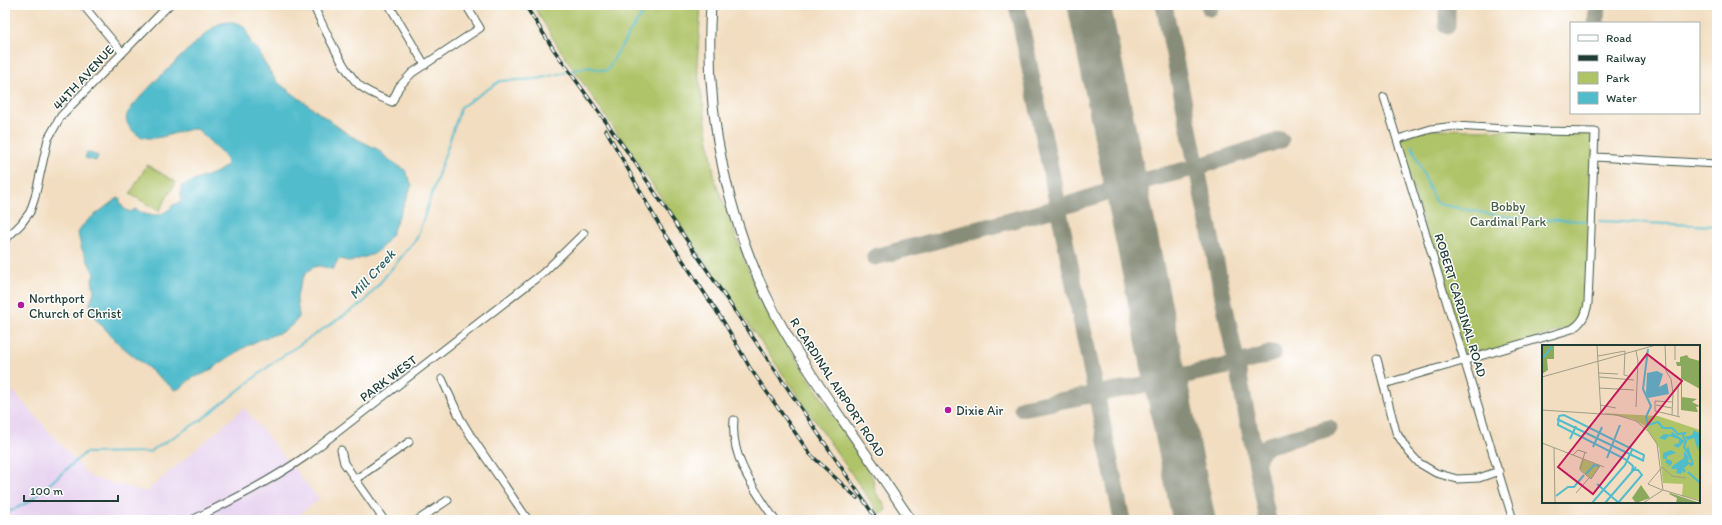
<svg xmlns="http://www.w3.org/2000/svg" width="1722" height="525" font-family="Itim,sans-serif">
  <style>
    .built { fill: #e7d2ef }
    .green { fill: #afc367; stroke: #67804e }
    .water { fill: #51bccc; stroke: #387c80 }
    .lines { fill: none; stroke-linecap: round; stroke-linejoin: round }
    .stream { stroke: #51bccc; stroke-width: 2 }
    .taxiway { stroke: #888d7a; stroke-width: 17 }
    .runway { stroke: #888d7a; stroke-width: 43 }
    .minor-casing { stroke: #3f5549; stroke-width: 9 }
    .major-casing { stroke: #3f5549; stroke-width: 11 }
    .minor { stroke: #fff; stroke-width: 7 }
    .major { stroke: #fff; stroke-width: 9 }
    .rail-casing { stroke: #1f3d34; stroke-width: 3.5 }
    .rail { stroke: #fff; stroke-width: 2; stroke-dasharray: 6; stroke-linecap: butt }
    .poi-dot { fill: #b5179e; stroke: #fff; stroke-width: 1.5 }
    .labels { text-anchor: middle; stroke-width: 3; stroke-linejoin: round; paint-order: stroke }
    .street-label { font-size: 13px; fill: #1f3d34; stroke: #fff }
    .park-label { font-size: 13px; fill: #435e41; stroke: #fff }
    .poi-label { font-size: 13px; fill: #1f3d34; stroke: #fff; text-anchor: start }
    .water-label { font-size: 14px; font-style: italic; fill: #2e6362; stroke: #fff }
    .inset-river { fill: none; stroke: #51bccc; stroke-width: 2 }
    .inset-road { fill: none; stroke: #9e9d88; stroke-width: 1 }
    .view { fill: #c2185b; fill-opacity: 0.15; stroke: #c2185b; stroke-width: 2 }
    .inset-edge { fill: none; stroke: #1f3d34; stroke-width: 2 }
  </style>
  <rect width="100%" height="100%" fill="#fff"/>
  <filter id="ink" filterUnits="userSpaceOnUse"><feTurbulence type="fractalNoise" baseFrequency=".025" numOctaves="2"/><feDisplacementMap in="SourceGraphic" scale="8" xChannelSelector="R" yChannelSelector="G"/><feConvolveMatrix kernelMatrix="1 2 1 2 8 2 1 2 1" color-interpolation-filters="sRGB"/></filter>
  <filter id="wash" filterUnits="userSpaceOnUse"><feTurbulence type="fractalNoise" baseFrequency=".012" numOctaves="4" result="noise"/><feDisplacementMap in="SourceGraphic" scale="16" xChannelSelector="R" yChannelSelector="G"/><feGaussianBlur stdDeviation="0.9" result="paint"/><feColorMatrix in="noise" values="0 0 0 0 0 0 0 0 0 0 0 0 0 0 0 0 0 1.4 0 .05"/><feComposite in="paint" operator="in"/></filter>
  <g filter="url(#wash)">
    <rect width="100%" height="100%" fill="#f2ddc0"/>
    <!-- built -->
    <path class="built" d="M 5,382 L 90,477 L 146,492 L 244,408 L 319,499 L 293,520 L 5,520 Z"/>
    <!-- green -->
    <g class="green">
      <path d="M 533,5 L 701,5 L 697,65 L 715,180 L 758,295 L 766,311 L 872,476 L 876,493 L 885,505 L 886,511 L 880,515 L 669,209 L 559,48 Z"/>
      <path d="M 1431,129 L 1595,132 L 1588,303 L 1579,325 L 1465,360 L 1398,139 Z"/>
      <path d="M 147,165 L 176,182 L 159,211 L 130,194 Z"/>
    </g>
    <!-- water -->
    <g class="water">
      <path d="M 235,22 L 242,25 L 245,28 L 252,45 L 259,50 L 262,59 L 277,82 L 349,135 L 379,150 L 388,159 L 405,170 L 412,185 L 391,235 L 382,247 L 374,254 L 350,262 L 341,259 L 338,260 L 333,269 C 328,269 323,266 318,266 C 304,268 298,287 297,299 C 297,305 299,311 299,317 C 286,335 275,333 257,341 C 239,349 223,362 207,372 C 202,375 197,376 192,378 C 186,382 183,388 175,390 L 119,344 L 95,318 L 90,304 L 94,291 L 92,280 L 94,274 L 81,247 L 78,233 L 82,226 L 88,220 L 116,199 L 120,198 C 119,205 125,211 132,212 L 134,209 L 148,215 L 160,215 L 170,209 L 173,205 L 181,202 L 181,186 L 219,171 L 226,166 L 227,160 L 224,155 L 197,129 C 177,128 149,150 131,129 C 128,125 125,120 127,115 C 130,103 204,33 217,25 C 222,22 229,22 235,22 Z"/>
      <path d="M 87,152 L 98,156 L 96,161 L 85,158 Z"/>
    </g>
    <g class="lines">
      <!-- stream -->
      <g class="stream">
        <path d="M 1412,146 L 1434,200 L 1438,204 L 1494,215 L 1533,219 L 1587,221"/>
        <path d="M 1600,221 L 1717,226"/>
        <path d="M 5,514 L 30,501 L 85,453 L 149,452 L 201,420 L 278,359 L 364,302 L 417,238 L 461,107 L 500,81 L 537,79 L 588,67 L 607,71 C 620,48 633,25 650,5"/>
      </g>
      <!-- taxiway -->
      <g class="taxiway">
        <path d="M 1017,5 L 1122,520"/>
        <path d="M 1164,5 L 1268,520"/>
        <path d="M 1209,5 L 1210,8"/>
        <path d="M 1596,23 L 1597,5"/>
        <path d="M 1447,26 L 1447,5"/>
        <path d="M 1131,209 L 1133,191 L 1146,180 L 1197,167 L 1281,140"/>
        <path d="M 875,257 L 1058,208 L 1107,192 C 1118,186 1121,179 1122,167"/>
        <path d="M 1162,359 C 1168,370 1174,375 1186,375 L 1237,364 L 1273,353"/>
        <path d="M 1022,408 L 1148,384 L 1154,385 L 1169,397"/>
        <path d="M 1257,461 L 1261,451 L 1269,445 L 1329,428"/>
      </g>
      <!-- runway -->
      <path class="runway" d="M 1089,5 L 1194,520"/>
    </g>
  </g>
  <g filter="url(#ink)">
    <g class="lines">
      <defs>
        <g id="minor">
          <path d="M 83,5 L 122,52"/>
          <path d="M 313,5 C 324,27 342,69 359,85 C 368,93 380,97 392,102 L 399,87 L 412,73 L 480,28 L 466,5"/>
          <path d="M 389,5 L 425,65"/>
          <path d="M 1384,97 L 1513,520"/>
          <path d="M 1595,157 L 1717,164"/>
          <path d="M 5,240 L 21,224 L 30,212 L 35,197 L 48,139 L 61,116 L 169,5"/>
          <path d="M 1377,359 L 1396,432 L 1408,451 L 1419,463 L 1436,473 L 1457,479 L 1479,478 L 1499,471"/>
          <path d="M 442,379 L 460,418 L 469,433 L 528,520"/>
          <path d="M 1384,384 L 1572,329 C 1582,323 1586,315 1588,303 L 1595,132 L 1541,131 L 1455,126 L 1431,129 L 1398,139"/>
          <path d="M 734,420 C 730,458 755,490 775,520"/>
          <path d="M 341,450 L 344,463 L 384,520"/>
          <path d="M 356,479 L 409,442"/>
          <path d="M 192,520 C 233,500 272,480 309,454 L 543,273 L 584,233"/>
          <path d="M 418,520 L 448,500"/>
        </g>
        <path id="major" d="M 711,5 C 704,114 727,224 779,321 C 797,354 819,386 841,418 C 865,452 888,486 911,520"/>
      </defs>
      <!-- minor casing -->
      <use href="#minor" class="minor-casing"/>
      <!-- major casing -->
      <use href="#major" class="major-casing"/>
      <!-- minor -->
      <use href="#minor" class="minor"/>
      <!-- major -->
      <use href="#major" class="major"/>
      <defs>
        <g id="rail">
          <path d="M 525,5 L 554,50 L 632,158 L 671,217 L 877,520"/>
          <path d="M 606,130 L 658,223 L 725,324 L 750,368 L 810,454 L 857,498"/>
        </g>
      </defs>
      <!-- rail casing -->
      <use href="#rail" class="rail-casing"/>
      <!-- rail -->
      <use href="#rail" class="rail"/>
    </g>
  </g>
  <!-- markers -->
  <g class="poi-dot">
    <circle cx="21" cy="305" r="4"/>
    <circle cx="948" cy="410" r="4"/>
  </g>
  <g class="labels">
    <!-- street labels -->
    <g class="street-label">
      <text transform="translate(83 77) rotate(-47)" y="5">44TH AVENUE</text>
      <text transform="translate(1461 305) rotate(73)" y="5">ROBERT CARDINAL ROAD</text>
      <text transform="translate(388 378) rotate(-37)" y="5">PARK WEST</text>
      <text transform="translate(838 387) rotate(57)" y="5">R CARDINAL AIRPORT ROAD</text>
    </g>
    <!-- park labels -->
    <g class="park-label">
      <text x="1508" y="211">Bobby<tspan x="1508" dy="15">Cardinal Park</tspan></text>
    </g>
    <!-- poi labels -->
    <g class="poi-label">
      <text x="29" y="303">Northport<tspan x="29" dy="15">Church of Christ</tspan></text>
      <text x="956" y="415">Dixie Air</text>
    </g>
    <!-- water labels -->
    <g class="water-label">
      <text transform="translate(372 274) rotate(-48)" y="5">Mill Creek</text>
    </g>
  </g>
  <!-- overview -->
  <g transform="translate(1542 345)">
    <rect width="158" height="158" fill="#f2ddc0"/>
    <path d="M 60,68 L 116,71 L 158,85 L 158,155 L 140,151 L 141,139 L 121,138 L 117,103 L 103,81 L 91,74 ZM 40,114 L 58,121 L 49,134 L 37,123 Z" fill="#afc367"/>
    <path d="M 0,0 L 12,0 L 12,14 L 5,14 L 6,25 L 0,29 ZM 145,10 L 147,13 L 158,16 L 158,44 L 140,34 L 140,52 L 155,54 L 150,57 L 158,61 L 154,62 L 156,67 L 154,67 L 139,65 L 139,21 L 135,21 L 134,17 L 138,17 L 138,12 ZM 99,140 L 108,153 L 94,158 L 90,153 ZM 127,149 L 128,148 L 158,158 L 134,158 L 135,153 Z" fill="#8ba95c"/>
    <path d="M 115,26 L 121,29 L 117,42 L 125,38 L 127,49 L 106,53 L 104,48 L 105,28 ZM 152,85 L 158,89 L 156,106 L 152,93 L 146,95 L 143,92 L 150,90 ZM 130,87 L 143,96 L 136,103 L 131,100 L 137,98 L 137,94 L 127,91 L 123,95 L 117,93 L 122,89 L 129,90 ZM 146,101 L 152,119 L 149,122 L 147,119 L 142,123 L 144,126 L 141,128 L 141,125 L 139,129 L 134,128 L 135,124 L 130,124 L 129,122 L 142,113 L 142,106 L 147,113 L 146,117 L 150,118 L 144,107 ZM 129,105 L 134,108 L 125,111 L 125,114 L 130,116 L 130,119 L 125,122 L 127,120 L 123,117 L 125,114 L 121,114 L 121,108 Z" fill="#51bccc"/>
    <path class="inset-river" d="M 106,4 L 101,44 L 109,61 L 104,72 L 106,80 L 116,77 L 121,83 L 130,83 L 136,89 L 143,88 L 141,91 L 144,96 L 142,102 L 146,108M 0,14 L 11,0M 15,74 L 102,116M 28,94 L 34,81M 51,102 L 60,82M 65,113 L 78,80M 90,126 L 91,121 L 83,114 L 16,80 L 17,71 L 22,70 L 102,110 L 101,116M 146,127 L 158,138M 44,129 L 52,120 L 57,121M 55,139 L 77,158M 14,151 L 26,142 L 32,142 L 42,130M 50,158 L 83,120 L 90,105M 63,158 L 94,122M 76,158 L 100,130 L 96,125 L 92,125"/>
    <path class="inset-road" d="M 55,0 L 59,69M 123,0 L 124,26 L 129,34 L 131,48 L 130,70 L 138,72M 133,0 L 133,15M 94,6 L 96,16 L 94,62M 56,11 L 83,6 L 82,30 L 86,31M 56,28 L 76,29M 0,32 L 114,0M 57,32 L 92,35M 57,43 L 92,45M 58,60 L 74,63M 114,60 L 130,63M 0,65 L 75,70 L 94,76 L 106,86 L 115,99 L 121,145 L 158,156M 130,70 L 113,66 L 113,56 L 131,57M 136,72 L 136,41M 0,98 L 62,122M 12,103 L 13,158M 43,107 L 38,125 L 49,134 L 58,121M 31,110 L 36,105 L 45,108M 120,145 L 106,139 L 120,122 L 130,131 L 144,133M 34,148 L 47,133M 101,158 L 121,145"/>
    <path class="view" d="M 105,9 L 140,36 L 51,149 L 16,122 Z"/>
    <rect width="158" height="158" class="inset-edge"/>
  </g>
  <!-- margin -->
  <rect width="1722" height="525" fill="none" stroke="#fff" stroke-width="20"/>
  <!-- legend -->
  <rect x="1570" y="22" width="130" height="92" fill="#ffffff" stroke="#a5b1ae"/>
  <rect x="1578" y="35" width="20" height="6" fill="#ffffff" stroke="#a5b1ae"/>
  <text x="1606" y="42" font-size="12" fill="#1f3d34">Road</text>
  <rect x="1578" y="55" width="20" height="6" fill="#1f3d34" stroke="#a5b1ae"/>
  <text x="1606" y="62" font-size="12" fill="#1f3d34">Railway</text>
  <rect x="1578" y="72" width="20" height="12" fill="#afc367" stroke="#a5b1ae"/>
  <text x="1606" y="82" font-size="12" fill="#1f3d34">Park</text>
  <rect x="1578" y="92" width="20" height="12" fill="#51bccc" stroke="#a5b1ae"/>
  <text x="1606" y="102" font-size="12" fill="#1f3d34">Water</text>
  <!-- scale -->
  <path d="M24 495v6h94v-6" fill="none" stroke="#1f3d34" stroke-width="2"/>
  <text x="30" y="495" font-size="12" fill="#1f3d34" stroke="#ffffff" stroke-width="3" paint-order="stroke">100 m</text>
</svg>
